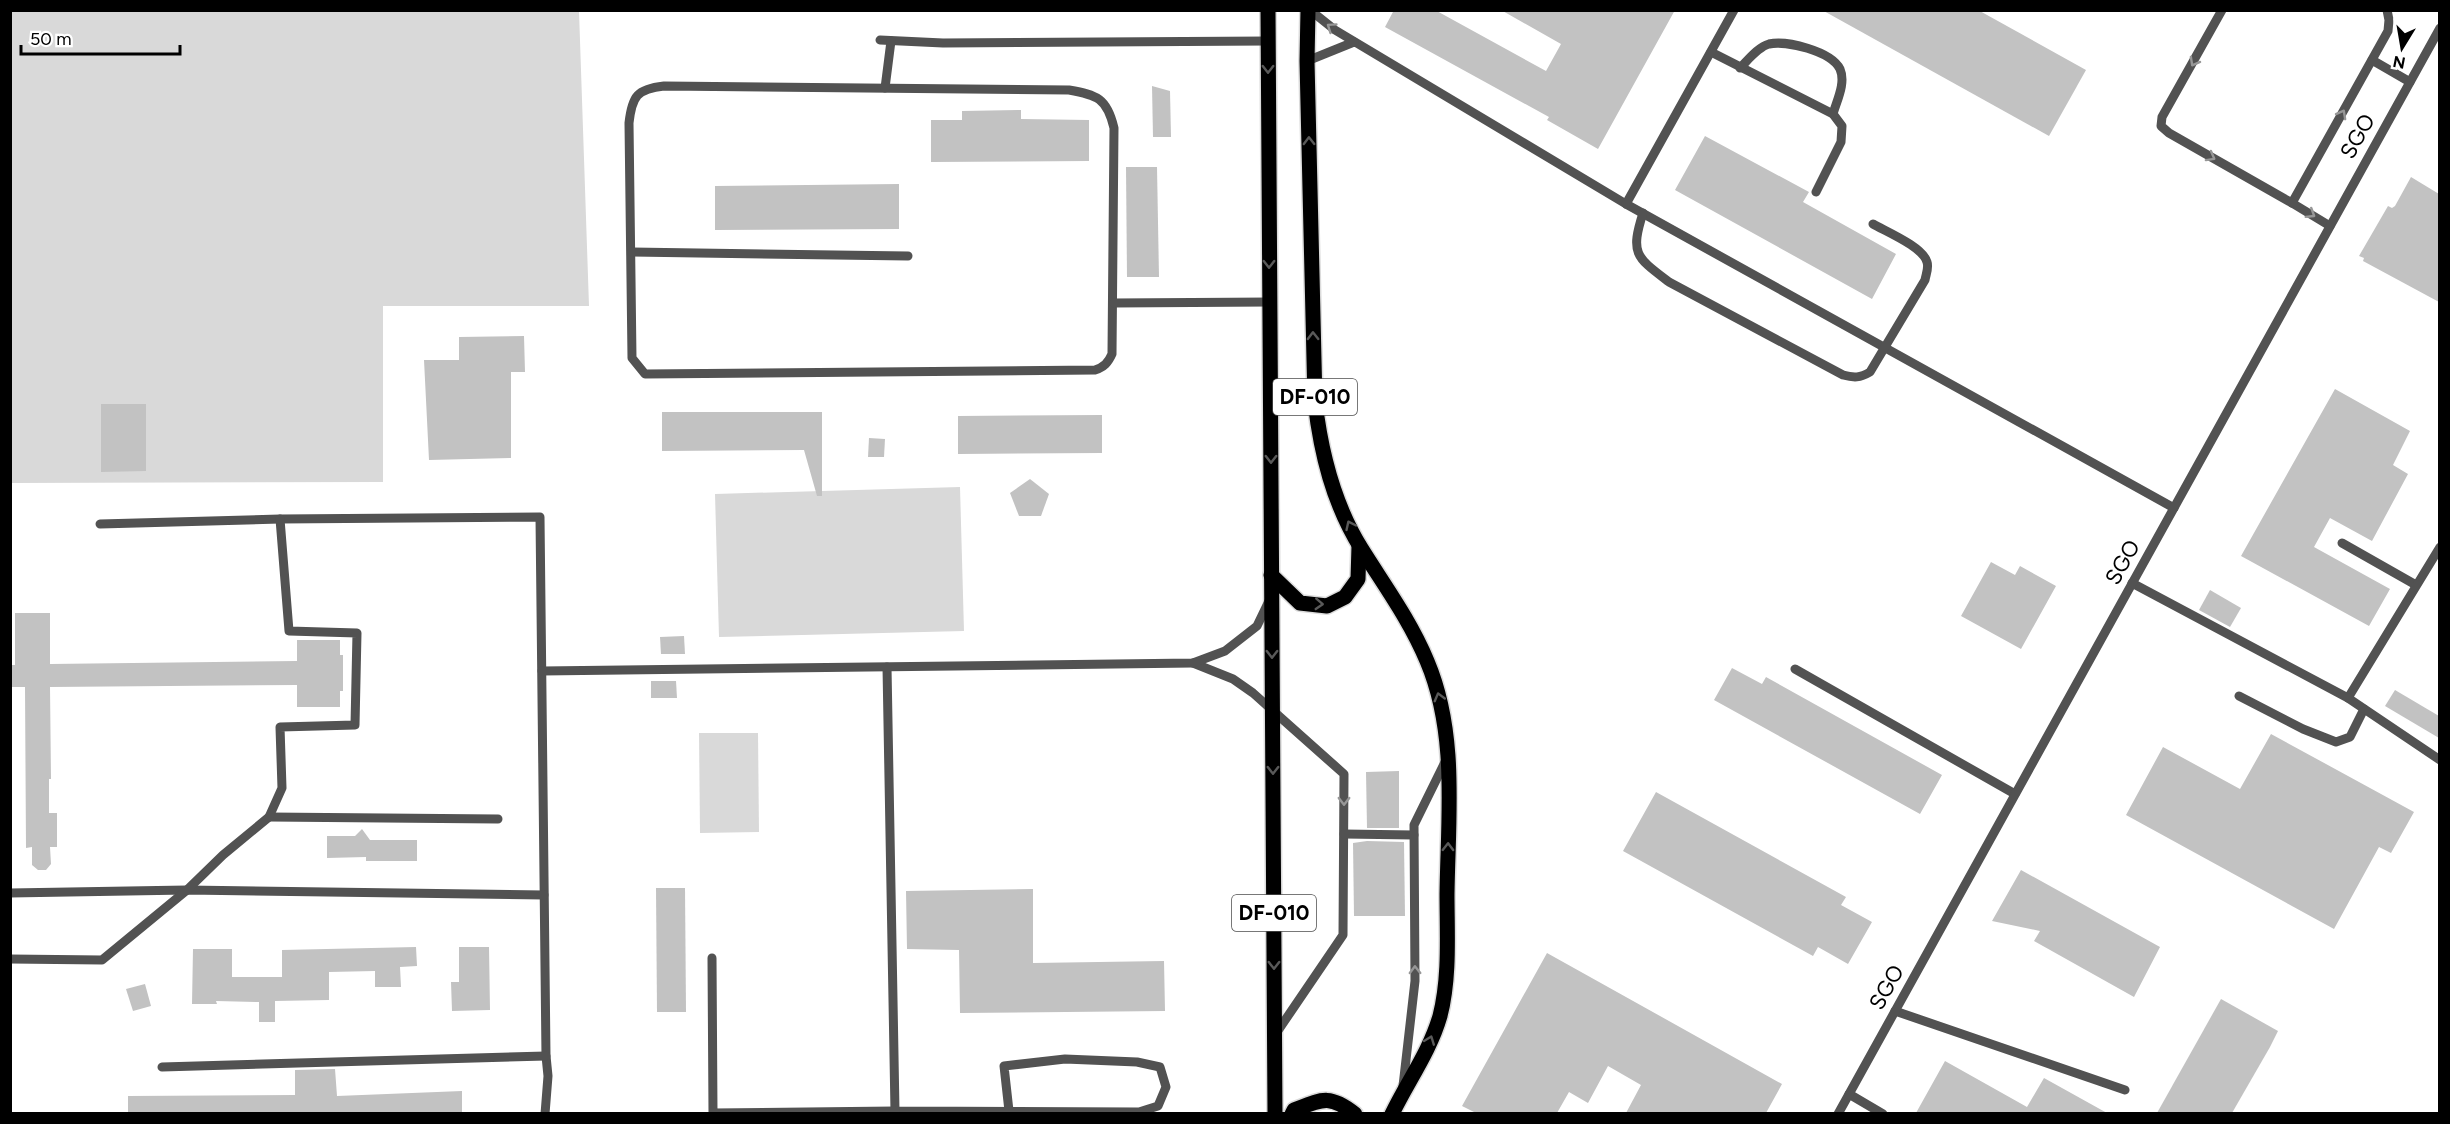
<svg xmlns="http://www.w3.org/2000/svg" width="2450" height="1124" font-family="Figtree,sans-serif">
  <style>
    .green { fill: #d9d9d9 }
    .building { fill: #c2c2c2 }
    .lines { fill: none; stroke-linecap: round; stroke-linejoin: round }
    .primary-casing { stroke: #dbdbdb; stroke-width: 18 }
    .lane { stroke: #525252; stroke-width: 9 }
    .primary { stroke: #000; stroke-width: 15 }
    .oneway { stroke: #979797 }
    .oneway2 { stroke: #595959 }
    .labels { text-anchor: middle; stroke-width: 4.5; stroke-linejoin: round; paint-order: stroke }
    .shield { fill: #fff; stroke: #4c4c4c; stroke-width: 1.5 }
    .shield-label { font-size: 21px; font-weight: bold; fill: #000 }
    .street-label { font-size: 22px; fill: #000; stroke: #fff }
  </style>
  <rect width="100%" height="100%" fill="#fff"/>
  <!-- green -->
  <g class="green">
    <path d="M 10,11 L 579,11 L 589,306 L 383,306 L 383,482 L 11,483 Z"/>
    <path d="M 960,487 L 964,631 L 719,637 L 715,494 Z"/>
    <path d="M 699,733 L 758,733 L 759,832 L 700,833 Z"/>
  </g>
  <!-- building -->
  <g class="building">
    <path d="M 1394,10 L 1435,10 L 1546,71 L 1561,44 L 1501,10 L 1675,10 L 1598,149 L 1547,120 L 1549,117 L 1385,27 Z"/>
    <path d="M 1822,10 L 1978,10 L 2086,70 L 2049,136 Z"/>
    <path d="M 1152,86 L 1170,91 L 1171,137 L 1153,137 Z"/>
    <path d="M 1021,110 L 1021,119 L 1089,120 L 1089,161 L 931,162 L 931,120 L 962,120 L 962,111 Z"/>
    <path d="M 1705,136 L 1809,192 L 1803,202 L 1896,254 L 1872,299 L 1675,190 Z"/>
    <path d="M 1126,167 L 1157,167 L 1159,277 L 1127,277 Z"/>
    <path d="M 2411,177 L 2439,194 L 2439,302 L 2363,261 L 2364,258 L 2359,256 L 2388,206 L 2392,208 L 2395,206 Z"/>
    <path d="M 899,184 L 899,229 L 715,230 L 715,186 Z"/>
    <path d="M 524,336 L 525,372 L 511,372 L 511,458 L 429,460 L 424,360 L 459,360 L 459,337 Z"/>
    <path d="M 2335,389 L 2410,431 L 2393,465 L 2408,474 L 2372,541 L 2330,518 L 2314,547 L 2390,589 L 2369,626 L 2241,556 Z"/>
    <path d="M 101,404 L 146,404 L 146,471 L 101,472 Z"/>
    <path d="M 662,412 L 822,412 L 822,496 L 817,496 L 804,450 L 662,451 Z"/>
    <path d="M 1102,415 L 1102,453 L 958,454 L 958,416 Z"/>
    <path d="M 869,438 L 885,439 L 884,457 L 868,457 Z"/>
    <path d="M 1030,479 L 1049,494 L 1041,516 L 1019,516 L 1010,493 Z"/>
    <path d="M 1991,562 L 2015,575 L 2020,566 L 2056,586 L 2021,649 L 1961,616 Z"/>
    <path d="M 2210,590 L 2241,608 L 2230,627 L 2199,610 Z"/>
    <path d="M 15,613 L 50,613 L 50,664 L 297,661 L 297,640 L 340,640 L 340,655 L 343,655 L 343,691 L 340,691 L 340,707 L 297,707 L 297,685 L 50,687 L 51,779 L 49,779 L 49,813 L 57,813 L 57,847 L 50,847 L 51,864 L 46,870 L 38,870 L 32,865 L 32,847 L 26,848 L 25,687 L 10,687 L 10,665 L 15,665 Z"/>
    <path d="M 684,636 L 685,654 L 661,654 L 660,637 Z"/>
    <path d="M 1732,668 L 1762,684 L 1766,677 L 1942,775 L 1920,814 L 1714,700 Z"/>
    <path d="M 651,681 L 676,681 L 677,698 L 651,698 Z"/>
    <path d="M 2395,690 L 2439,716 L 2439,738 L 2385,706 Z"/>
    <path d="M 2271,734 L 2414,812 L 2391,853 L 2379,847 L 2334,929 L 2126,815 L 2163,747 L 2240,789 Z"/>
    <path d="M 1399,771 L 1399,828 L 1367,828 L 1366,772 Z"/>
    <path d="M 1656,792 L 1846,897 L 1841,905 L 1872,922 L 1848,964 L 1818,947 L 1813,956 L 1623,851 Z"/>
    <path d="M 362,829 L 370,840 L 417,840 L 417,861 L 366,861 L 366,857 L 327,858 L 327,836 L 355,836 Z"/>
    <path d="M 1367,841 L 1404,842 L 1405,916 L 1354,916 L 1353,843 Z"/>
    <path d="M 2021,870 L 2160,947 L 2134,997 L 2034,941 L 2040,931 L 1992,921 Z"/>
    <path d="M 656,888 L 685,888 L 686,1012 L 657,1012 Z"/>
    <path d="M 1033,889 L 1033,963 L 1164,961 L 1165,1011 L 960,1013 L 959,950 L 907,949 L 906,891 Z"/>
    <path d="M 416,947 L 417,966 L 400,967 L 401,987 L 375,987 L 375,971 L 329,972 L 329,1000 L 275,1001 L 275,1022 L 259,1022 L 259,1002 L 216,1001 L 217,1004 L 192,1004 L 193,949 L 232,949 L 232,977 L 282,977 L 282,950 Z"/>
    <path d="M 459,947 L 489,947 L 490,1010 L 452,1011 L 451,982 L 459,982 Z"/>
    <path d="M 1547,953 L 1782,1084 L 1766,1113 L 1626,1113 L 1641,1085 L 1608,1066 L 1588,1103 L 1569,1092 L 1557,1113 L 1476,1113 L 1462,1106 Z"/>
    <path d="M 145,984 L 151,1006 L 133,1011 L 126,989 Z"/>
    <path d="M 2221,999 L 2278,1031 L 2270,1047 L 2232,1113 L 2157,1113 Z"/>
    <path d="M 1945,1061 L 2027,1107 L 2044,1078 L 2107,1113 L 1916,1113 Z"/>
    <path d="M 335,1069 L 337,1096 L 462,1091 L 462,1113 L 128,1113 L 128,1096 L 295,1095 L 295,1070 Z"/>
  </g>
  <g class="lines">
    <defs>
      <g id="primary">
        <path d="M 1268,10 L 1275,1114"/>
        <path d="M 1308,10 L 1307,61 L 1315,402 C 1321,453 1333,503 1361,548 C 1384,585 1410,620 1427,661 C 1458,734 1448,817 1447,894 C 1447,934 1450,977 1440,1016 C 1430,1051 1408,1081 1392,1114"/>
        <path d="M 1271,575 L 1300,603 L 1327,606 L 1345,597 L 1358,579 L 1359,546"/>
        <path d="M 1292,1114 L 1294,1110 C 1322,1099 1330,1094 1355,1114"/>
      </g>
    </defs>
    <!-- primary casing -->
    <use href="#primary" class="primary-casing"/>
    <!-- lane -->
    <g class="lane">
      <path d="M 1310,10 L 1335,30 L 1626,204 L 2174,508"/>
      <path d="M 2222,10 L 2162,117 L 2161,126 L 2169,133 L 2292,203 L 2388,31 L 2389,20 L 2387,10"/>
      <path d="M 880,40 L 943,43 L 1268,41"/>
      <path d="M 1711,52 L 1833,114 L 1842,126 L 1841,142 L 1816,192"/>
      <path d="M 2372,60 L 2410,82"/>
      <path d="M 1307,61 L 1354,42"/>
      <path d="M 1740,68 C 1748,60 1758,47 1769,44 C 1786,40 1831,51 1840,69 C 1846,83 1837,100 1833,114"/>
      <path d="M 664,86 L 1069,90 C 1097,95 1107,98 1114,128 L 1112,354 C 1108,363 1104,367 1095,370 L 645,374 L 632,358 L 629,123 C 632,96 637,89 664,86 Z"/>
      <path d="M 885,88 L 891,41"/>
      <path d="M 2292,203 L 2330,226"/>
      <path d="M 1626,204 L 1734,10"/>
      <path d="M 1643,213 C 1630,254 1636,257 1669,282 L 1843,375 C 1854,378 1860,378 1870,372 L 1925,280 C 1926,274 1929,268 1927,262 C 1923,247 1887,232 1873,224"/>
      <path d="M 632,252 L 908,256"/>
      <path d="M 1114,303 L 1270,302"/>
      <path d="M 100,524 L 280,519 L 540,517 L 546,1056 L 548,1076 L 545,1114"/>
      <path d="M 2342,543 L 2416,585"/>
      <path d="M 2132,583 L 2348,698 L 2440,547"/>
      <path d="M 1193,663 L 1233,679 L 1253,693 L 1344,774 L 1343,935 L 1275,1035"/>
      <path d="M 887,667 L 895,1111 L 1139,1112 L 1158,1106 L 1166,1087 L 1160,1067 L 1137,1062 L 1065,1059 L 1004,1066 L 1009,1111"/>
      <path d="M 1795,669 L 2015,794"/>
      <path d="M 542,671 L 1193,663 L 1225,651 L 1257,626 L 1269,601"/>
      <path d="M 2239,696 L 2303,729 L 2336,742 L 2350,737 L 2364,709"/>
      <path d="M 2348,698 L 2440,760"/>
      <path d="M 269,817 L 498,819"/>
      <path d="M 1344,834 L 1414,835"/>
      <path d="M 10,893 L 187,890 L 544,895"/>
      <path d="M 712,958 L 713,1113 L 895,1111"/>
      <path d="M 10,959 L 102,960 L 187,890 L 223,855 L 269,817 L 282,788 L 280,727 L 355,725 L 357,633 L 289,631 L 280,519"/>
      <path d="M 1895,1011 L 2125,1090"/>
      <path d="M 162,1067 L 546,1056"/>
      <path d="M 1403,1086 L 1415,981 L 1414,825 L 1446,760"/>
      <path d="M 1849,1094 L 1883,1114"/>
      <path d="M 1838,1114 L 2440,28"/>
    </g>
    <!-- primary -->
    <use href="#primary" class="primary"/>
  </g>
  <!-- one-way arrows -->
  <defs><path id="oneway-chevron" d="M-2-3.5L2.5 0L-2 3.5" fill="none" stroke-width="1.6" stroke-linecap="round" stroke-linejoin="round" transform="scale(1.5)"/></defs>
  <g class="oneway">
    <use href="#oneway-chevron" transform="translate(1331 27) rotate(-145)"/>
    <use href="#oneway-chevron" transform="translate(2194 62) rotate(119)"/>
    <use href="#oneway-chevron" transform="translate(2342 114) rotate(-61)"/>
    <use href="#oneway-chevron" transform="translate(2211 157) rotate(29)"/>
    <use href="#oneway-chevron" transform="translate(2311 214) rotate(32)"/>
    <use href="#oneway-chevron" transform="translate(1344 801) rotate(90)"/>
    <use href="#oneway-chevron" transform="translate(1415 970) rotate(-91)"/>
  </g>
  <g class="oneway2">
    <use href="#oneway-chevron" transform="translate(1268 69) rotate(90)"/>
    <use href="#oneway-chevron" transform="translate(1309 141) rotate(-91)"/>
    <use href="#oneway-chevron" transform="translate(1269 264) rotate(90)"/>
    <use href="#oneway-chevron" transform="translate(1313 336) rotate(-91)"/>
    <use href="#oneway-chevron" transform="translate(1271 459) rotate(90)"/>
    <use href="#oneway-chevron" transform="translate(1350 525) rotate(-115)"/>
    <use href="#oneway-chevron" transform="translate(1319 604) rotate(3)"/>
    <use href="#oneway-chevron" transform="translate(1272 654) rotate(90)"/>
    <use href="#oneway-chevron" transform="translate(1439 697) rotate(-105)"/>
    <use href="#oneway-chevron" transform="translate(1273 770) rotate(90)"/>
    <use href="#oneway-chevron" transform="translate(1448 847) rotate(-89)"/>
    <use href="#oneway-chevron" transform="translate(1274 965) rotate(90)"/>
    <use href="#oneway-chevron" transform="translate(1430 1040) rotate(-69)"/>
  </g>
  <g class="labels">
    <!-- shield labels -->
    <g class="shield">
      <rect x="1273" y="379" width="84" height="36" rx="4.5"/>
      <rect x="1232" y="895" width="84" height="36" rx="4.5"/>
    </g>
    <g class="shield-label">
      <text x="1315" y="404">DF-010</text>
      <text x="1274" y="920">DF-010</text>
    </g>
    <!-- street labels -->
    <g class="street-label">
      <text transform="translate(2357 136) rotate(-61)" y="8">SGO</text>
      <text transform="translate(2122 562) rotate(-61)" y="8">SGO</text>
      <text transform="translate(1886 987) rotate(-61)" y="8">SGO</text>
    </g>
  </g>
  <!-- border -->
  <rect width="2450" height="1124" fill="none" stroke="#000000" stroke-width="24"/>
  <!-- north arrow -->
  <g transform="translate(2402 48) rotate(191)" stroke="#ffffff" stroke-width="4.5" paint-order="stroke">
  <path d="M0-4.5L10 22L0 15L-10 22Z" fill="#000000"/>
  <text y="-9" font-size="16" font-weight="bold" text-anchor="middle" fill="#000000">N</text>
  </g>
  <!-- scale -->
  <path d="M21 45v9h159v-9" fill="none" stroke="#000000" stroke-width="3"/>
  <text x="30" y="45" font-size="18" fill="#000000" stroke="#ffffff" stroke-width="4.5" paint-order="stroke">50 m</text>
</svg>
